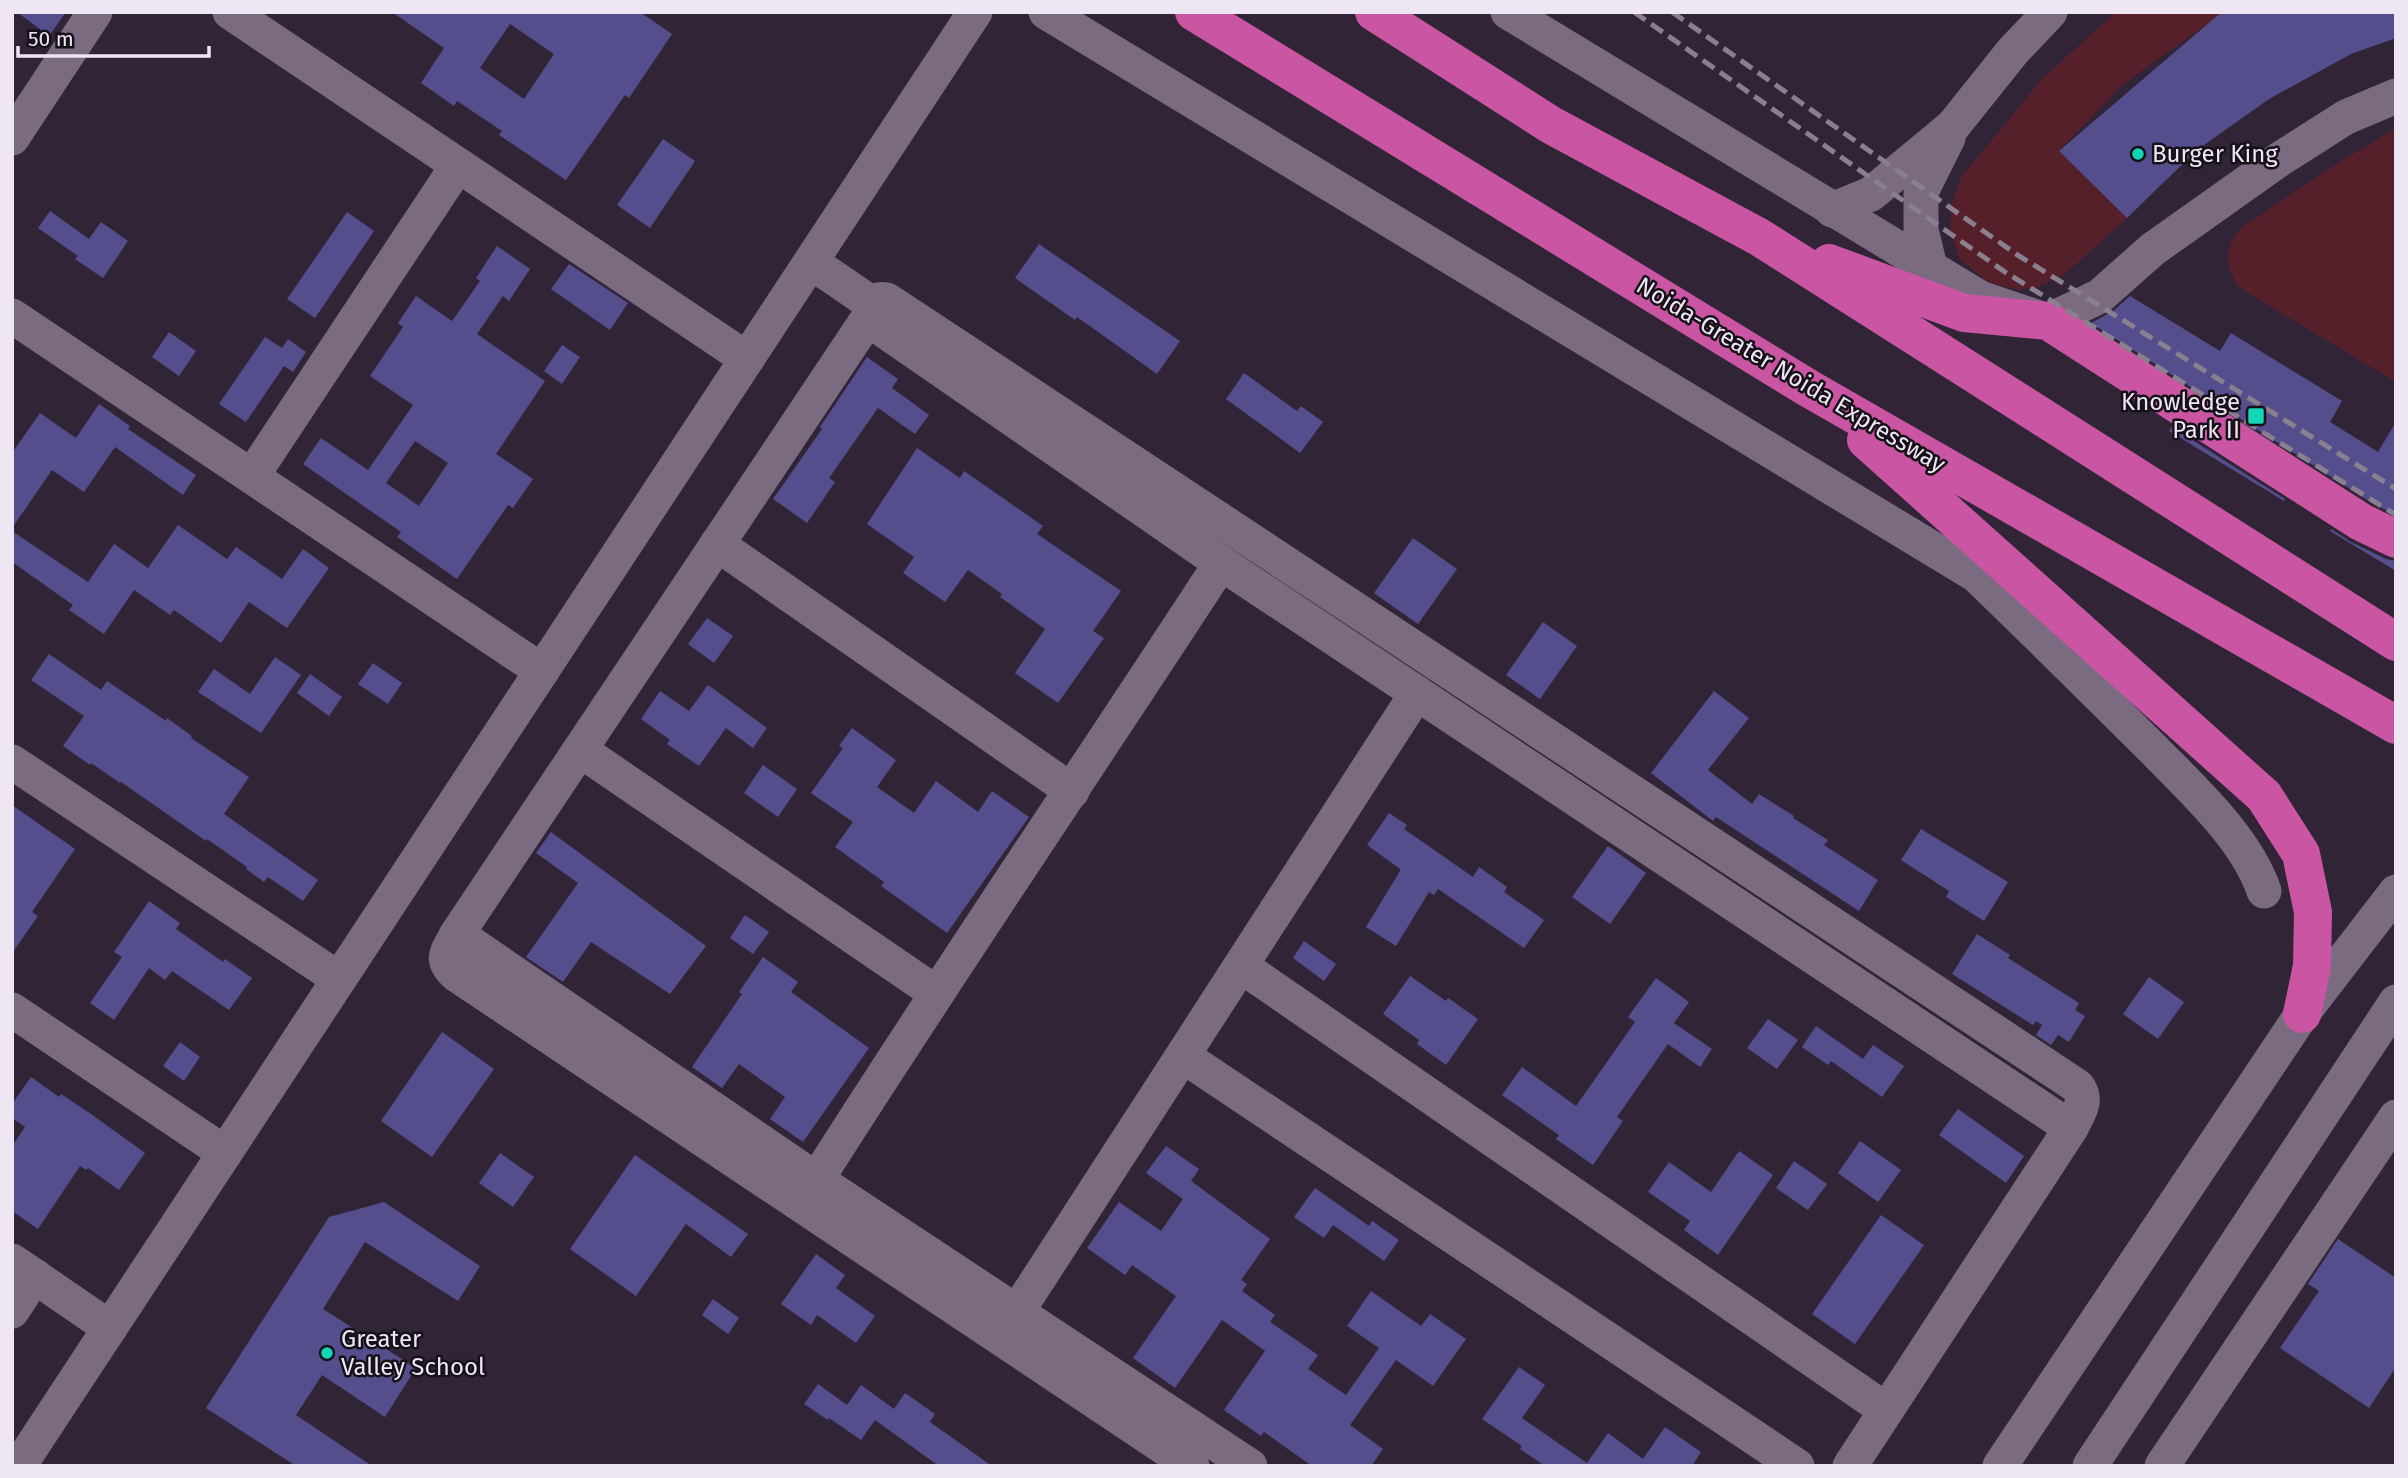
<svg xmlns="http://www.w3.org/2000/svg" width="2408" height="1478" font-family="'Fira Sans',sans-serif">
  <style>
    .green { fill: #56202b }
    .building { fill: #554e8c; fill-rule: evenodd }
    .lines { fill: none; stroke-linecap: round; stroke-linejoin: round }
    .minor { stroke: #7a6b81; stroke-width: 35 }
    .highway { stroke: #ca56a3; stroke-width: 38 }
    .rail { stroke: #8a7f8f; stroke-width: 5; stroke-dasharray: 14 7; stroke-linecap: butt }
    .poi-dot { fill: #11d5b4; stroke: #161018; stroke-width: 2.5 }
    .labels { text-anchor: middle; stroke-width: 5; stroke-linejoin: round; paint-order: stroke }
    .poi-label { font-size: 24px; fill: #efe6f3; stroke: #161018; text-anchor: start }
    .street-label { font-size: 24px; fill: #efe6f3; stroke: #161018 }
  </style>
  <rect width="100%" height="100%" fill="#312437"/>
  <!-- green -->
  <g class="green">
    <path d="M 2116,12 L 2224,12 L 2123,84 L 2059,151 L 2127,218 L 2064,275 L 2038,287 L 2016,290 L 1986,281 L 1960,259 L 1950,231 L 1951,204 L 1962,176 L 2043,78 Z"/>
    <path d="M 2396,128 L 2396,382 L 2240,288 C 2228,272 2222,253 2235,235 C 2241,226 2256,219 2265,212 C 2307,182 2351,155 2396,128 Z"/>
  </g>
  <!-- building -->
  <g class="building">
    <path d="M 17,12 L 66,12 L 49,36 Z"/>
    <path d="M 392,12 L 640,12 L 672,34 L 629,98 L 625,95 L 566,180 L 499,135 L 502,131 L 457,101 L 454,106 L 421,83 L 444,48 ZM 510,24 L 554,54 L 524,99 L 480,68 Z"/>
    <path d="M 2224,12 L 2396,12 L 2396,38 L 2351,54 L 2269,99 L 2197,150 L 2127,218 L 2059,151 L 2217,16 Z"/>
    <path d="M 663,139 L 695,161 L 650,228 L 617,205 Z"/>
    <path d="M 50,211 L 89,239 L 101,222 L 128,241 L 103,278 L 75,259 L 78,256 L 38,228 Z"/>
    <path d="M 347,212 L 374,231 L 315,318 L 287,299 Z"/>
    <path d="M 1039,244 L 1180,341 L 1157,374 L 1077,317 L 1075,320 L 1015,278 Z"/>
    <path d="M 497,246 L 530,269 L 509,301 L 503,296 L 477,334 L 545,381 L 496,454 L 533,479 L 513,508 L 508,505 L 457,579 L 397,537 L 401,532 L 303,464 L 321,438 L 368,470 L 413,405 L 370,376 L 403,327 L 398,323 L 416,296 L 452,321 L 480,281 L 476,278 ZM 415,441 L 448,463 L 419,506 L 386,483 Z"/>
    <path d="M 569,264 L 628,303 L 610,330 L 551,289 Z"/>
    <path d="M 2130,296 L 2220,351 L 2231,333 L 2342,401 L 2330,422 L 2378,452 L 2396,422 L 2396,515 L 2372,503 L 2091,323 L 2113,311 Z"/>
    <path d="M 169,332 L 196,351 L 179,376 L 152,357 Z"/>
    <path d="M 265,337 L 282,348 L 288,339 L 306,352 L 293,372 L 284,366 L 246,422 L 219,404 Z"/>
    <path d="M 562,345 L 580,357 L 562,384 L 544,371 Z"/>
    <path d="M 867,357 L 898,379 L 892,388 L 929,415 L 915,434 L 878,408 L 829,478 L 835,482 L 807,523 L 773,499 L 822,429 L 820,427 Z"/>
    <path d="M 1244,373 L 1297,411 L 1301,406 L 1323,422 L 1300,453 L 1226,399 Z"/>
    <path d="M 99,404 L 130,426 L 128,429 L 196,475 L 183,495 L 115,447 L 84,492 L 52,470 L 12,528 L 12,453 L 40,413 L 76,438 Z"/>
    <path d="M 2172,427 L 2285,499 L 2284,501 L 2169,431 Z"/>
    <path d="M 917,448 L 960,478 L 964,471 L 1043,526 L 1037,534 L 1121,591 L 1093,631 L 1104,638 L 1058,703 L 1015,673 L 1045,629 L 1000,597 L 1002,594 L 968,570 L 945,602 L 903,573 L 914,557 L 867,524 Z"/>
    <path d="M 178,525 L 227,559 L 236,547 L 282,579 L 303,549 L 329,568 L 287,628 L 249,602 L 221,643 L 174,610 L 170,615 L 134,590 L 104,634 L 69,610 L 73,605 L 12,562 L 12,531 L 88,582 L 114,544 L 148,568 Z"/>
    <path d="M 2331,529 L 2351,542 L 2386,559 L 2396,561 L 2396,571 L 2330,531 Z"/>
    <path d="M 1413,538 L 1457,569 L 1418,624 L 1374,593 Z"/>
    <path d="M 707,618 L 733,636 L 714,663 L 688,644 Z"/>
    <path d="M 1543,622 L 1577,646 L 1540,699 L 1506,675 Z"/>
    <path d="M 49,654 L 101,690 L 107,681 L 166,721 L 167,718 L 192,736 L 191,738 L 249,777 L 224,814 L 318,880 L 303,901 L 268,877 L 264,882 L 246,869 L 247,867 L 207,839 L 206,841 L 121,782 L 120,783 L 91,763 L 90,765 L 63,746 L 84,716 L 31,680 Z"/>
    <path d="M 275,657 L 301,675 L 261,733 L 198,692 L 214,669 L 250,694 Z"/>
    <path d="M 373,663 L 402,683 L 388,704 L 358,684 Z"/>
    <path d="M 310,674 L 342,697 L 329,716 L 297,693 Z"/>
    <path d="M 708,685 L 767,728 L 753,748 L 726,728 L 699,766 L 667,744 L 670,740 L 641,719 L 660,691 L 689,711 Z"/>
    <path d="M 1714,691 L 1749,718 L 1708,770 L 1752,804 L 1759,794 L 1794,816 L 1793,818 L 1828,840 L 1824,845 L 1878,880 L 1859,911 L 1716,817 L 1713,821 L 1651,773 Z"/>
    <path d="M 852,728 L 896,760 L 877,787 L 914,813 L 936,781 L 978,812 L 992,791 L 1029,817 L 947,933 L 881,886 L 884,882 L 835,847 L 853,822 L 811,793 L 843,748 L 839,746 Z"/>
    <path d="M 763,765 L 797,789 L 778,817 L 744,793 Z"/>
    <path d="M 12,805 L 75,849 L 32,912 L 38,916 L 12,953 Z"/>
    <path d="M 1389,813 L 1407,825 L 1404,829 L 1473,877 L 1479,867 L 1507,887 L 1504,892 L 1544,920 L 1524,948 L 1438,889 L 1434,895 L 1429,892 L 1396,946 L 1366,927 L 1400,871 L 1400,869 L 1367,845 Z"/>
    <path d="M 1921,829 L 2008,882 L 1984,921 L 1946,897 L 1949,891 L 1901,860 Z"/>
    <path d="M 551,832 L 706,946 L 670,994 L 591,942 L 563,982 L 526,957 L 578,883 L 536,853 Z"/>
    <path d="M 1608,846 L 1646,873 L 1610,924 L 1572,897 Z"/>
    <path d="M 149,901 L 180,923 L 176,929 L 223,962 L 225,959 L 252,978 L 229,1010 L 172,971 L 165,980 L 149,968 L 114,1020 L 90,1003 L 122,957 L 114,952 Z"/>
    <path d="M 745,915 L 769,932 L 753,954 L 730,938 Z"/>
    <path d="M 1977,934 L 2010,955 L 2008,958 L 2079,1003 L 2075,1010 L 2085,1016 L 2069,1042 L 2058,1035 L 2051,1045 L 2036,1035 L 2042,1025 L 2036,1021 L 2033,1025 L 1952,974 Z"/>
    <path d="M 1304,941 L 1336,964 L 1324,981 L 1293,958 Z"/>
    <path d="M 763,957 L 798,982 L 791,992 L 869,1048 L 803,1142 L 770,1119 L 785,1097 L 739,1064 L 722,1088 L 692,1067 L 742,994 L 739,992 Z"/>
    <path d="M 1410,976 L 1446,1001 L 1448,998 L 1478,1019 L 1446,1065 L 1417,1044 L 1419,1040 L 1383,1014 Z"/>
    <path d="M 2149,977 L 2184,1002 L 2158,1039 L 2123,1014 Z"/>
    <path d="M 1656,978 L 1689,1002 L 1674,1023 L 1712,1049 L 1700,1067 L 1668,1044 L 1617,1117 L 1623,1121 L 1593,1165 L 1556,1139 L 1559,1135 L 1502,1095 L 1522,1067 L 1576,1106 L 1635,1022 L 1628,1017 Z"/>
    <path d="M 1768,1019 L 1798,1040 L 1777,1069 L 1747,1048 Z"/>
    <path d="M 1816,1026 L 1863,1059 L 1873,1045 L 1904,1066 L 1882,1097 L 1831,1061 L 1828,1065 L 1802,1047 Z"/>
    <path d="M 442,1032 L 494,1069 L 432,1157 L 381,1121 Z"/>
    <path d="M 180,1042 L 200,1057 L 184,1081 L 163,1066 Z"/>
    <path d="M 31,1077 L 59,1097 L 61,1094 L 91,1114 L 145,1153 L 119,1190 L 88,1168 L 86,1170 L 80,1166 L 38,1229 L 12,1211 L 12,1146 L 25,1127 L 12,1118 L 12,1104 Z"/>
    <path d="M 1958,1109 L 2024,1156 L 2006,1183 L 1939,1135 Z"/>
    <path d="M 1860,1141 L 1901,1170 L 1878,1202 L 1838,1173 Z"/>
    <path d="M 1166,1146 L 1199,1169 L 1191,1181 L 1270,1239 L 1241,1280 L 1247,1284 L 1242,1291 L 1275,1315 L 1270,1322 L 1318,1355 L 1308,1369 L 1346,1395 L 1379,1348 L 1347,1326 L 1371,1291 L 1421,1326 L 1430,1314 L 1466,1339 L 1433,1386 L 1396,1360 L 1350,1425 L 1383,1449 L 1371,1466 L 1312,1466 L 1264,1432 L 1261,1436 L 1224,1410 L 1265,1351 L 1222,1320 L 1175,1388 L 1133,1358 L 1176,1296 L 1132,1265 L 1125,1275 L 1087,1248 L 1119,1202 L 1161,1231 L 1183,1199 L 1146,1173 Z"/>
    <path d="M 1739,1151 L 1773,1175 L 1718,1255 L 1684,1230 L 1690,1221 L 1648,1192 L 1669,1162 L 1711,1192 Z"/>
    <path d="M 500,1153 L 534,1177 L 513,1207 L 479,1183 Z"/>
    <path d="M 635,1155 L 748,1234 L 731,1257 L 686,1224 L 636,1296 L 570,1249 Z"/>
    <path d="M 1794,1161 L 1827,1184 L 1808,1210 L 1776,1188 Z"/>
    <path d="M 1315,1188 L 1369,1226 L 1372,1221 L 1399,1240 L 1384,1261 L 1333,1225 L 1324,1238 L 1294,1217 Z"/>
    <path d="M 384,1202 L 480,1266 L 458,1301 L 365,1242 L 323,1309 L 416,1368 L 385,1417 L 322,1375 L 296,1415 L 372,1466 L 296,1466 L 206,1408 L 329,1217 Z"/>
    <path d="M 1881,1215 L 1924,1245 L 1855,1344 L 1812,1314 Z"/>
    <path d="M 2338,1239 L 2396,1278 L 2396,1367 L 2369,1408 L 2280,1348 L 2319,1291 L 2308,1284 Z"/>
    <path d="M 816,1254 L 845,1275 L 836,1288 L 875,1316 L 856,1343 L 817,1315 L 811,1325 L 781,1304 Z"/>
    <path d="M 713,1299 L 739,1318 L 728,1334 L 702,1315 Z"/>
    <path d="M 1519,1367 L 1545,1385 L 1522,1418 L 1587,1463 L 1608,1433 L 1643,1459 L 1665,1427 L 1701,1452 L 1692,1466 L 1545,1466 L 1520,1449 L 1522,1446 L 1482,1419 Z"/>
    <path d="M 818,1384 L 847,1405 L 861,1385 L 894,1409 L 905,1393 L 935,1414 L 930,1422 L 992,1466 L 939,1466 L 875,1420 L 861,1440 L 829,1418 L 828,1420 L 804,1404 Z"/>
  </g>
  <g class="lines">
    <!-- minor -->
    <g class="minor">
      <path d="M 230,12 L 747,359"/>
      <path d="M 1046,12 L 1976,575 C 2036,633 2095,691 2154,750 C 2193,790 2246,838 2264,891"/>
      <path d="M 1508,12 L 1980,298 L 2048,321 L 2100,296 L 2153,249 L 2280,159 L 2346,117 L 2396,96"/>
      <path d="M 12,138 L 95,12"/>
      <path d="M 1832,210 L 1871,194 L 1953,126 L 2013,51 L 2050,12"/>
      <path d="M 811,262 L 871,303"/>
      <path d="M 1930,267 L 1921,230 L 1921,192 L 1948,138"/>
      <path d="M 12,316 L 542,671"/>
      <path d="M 869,317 L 457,934 C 447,953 439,959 457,975 L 1192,1466"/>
      <path d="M 252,476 L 458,165"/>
      <path d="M 717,544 L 1072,791"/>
      <path d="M 580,750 L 936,993"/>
      <path d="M 12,762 L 339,979"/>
      <path d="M 457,934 L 817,1180 L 1250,1466"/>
      <path d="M 1241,966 L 1886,1410"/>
      <path d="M 12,1010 L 225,1153"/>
      <path d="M 1183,1056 L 1797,1466"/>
      <path d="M 805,1198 C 940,984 1083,775 1221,563"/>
      <path d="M 12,1261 L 110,1328"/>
      <path d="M 12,1311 L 35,1276"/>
      <path d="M 1004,1332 L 1417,693"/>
      <path d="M 19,1466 L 975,12"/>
      <path d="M 1850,1466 L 2071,1128 C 2078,1113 2089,1100 2077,1086 L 887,300 C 874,298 868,304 869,317 L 875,324 L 1221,563 L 2071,1128"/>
      <path d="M 2000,1466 L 2302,1014 L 2396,892"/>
      <path d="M 2090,1466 L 2396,1002"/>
      <path d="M 2162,1466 L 2396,1117"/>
    </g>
    <!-- highway -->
    <g class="highway">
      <path d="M 1194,12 L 1808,388 L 2396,725"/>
      <path d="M 1374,12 L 1551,125 L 1759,237 L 2396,642"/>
      <path d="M 1829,263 L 1964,313 L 2048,321 L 2361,522 L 2396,539"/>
      <path d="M 1866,440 L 2264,796 L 2301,854 L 2313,912 L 2312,966 L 2302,1014"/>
    </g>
    <!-- rail -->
    <g class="rail">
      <path d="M 1634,12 L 2005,272 L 2396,515"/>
      <path d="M 1672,12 L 2016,254 L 2396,489"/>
    </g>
  </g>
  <!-- markers -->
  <g class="poi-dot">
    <circle cx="2138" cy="154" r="7"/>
    <rect x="2247" y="407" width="18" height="18" rx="3.5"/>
    <circle cx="327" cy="1353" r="7"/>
  </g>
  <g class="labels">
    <!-- poi labels -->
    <g class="poi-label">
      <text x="2152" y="162">Burger King</text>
      <text x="2240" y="410" text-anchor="end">Knowledge<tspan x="2240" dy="28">Park II</tspan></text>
      <text x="341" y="1347">Greater<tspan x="341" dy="28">Valley School</tspan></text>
    </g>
    <!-- street labels -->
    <g class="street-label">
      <text transform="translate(1791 375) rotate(31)" y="8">Noida-Greater Noida Expressway</text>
    </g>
  </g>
  <!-- border -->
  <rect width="2408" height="1478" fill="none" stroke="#efe6f3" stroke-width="28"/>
  <!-- scale -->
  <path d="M18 46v10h191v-10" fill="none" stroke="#efe6f3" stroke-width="3.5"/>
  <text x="28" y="46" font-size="21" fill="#efe6f3" stroke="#161018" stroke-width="5" paint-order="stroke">50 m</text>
</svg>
